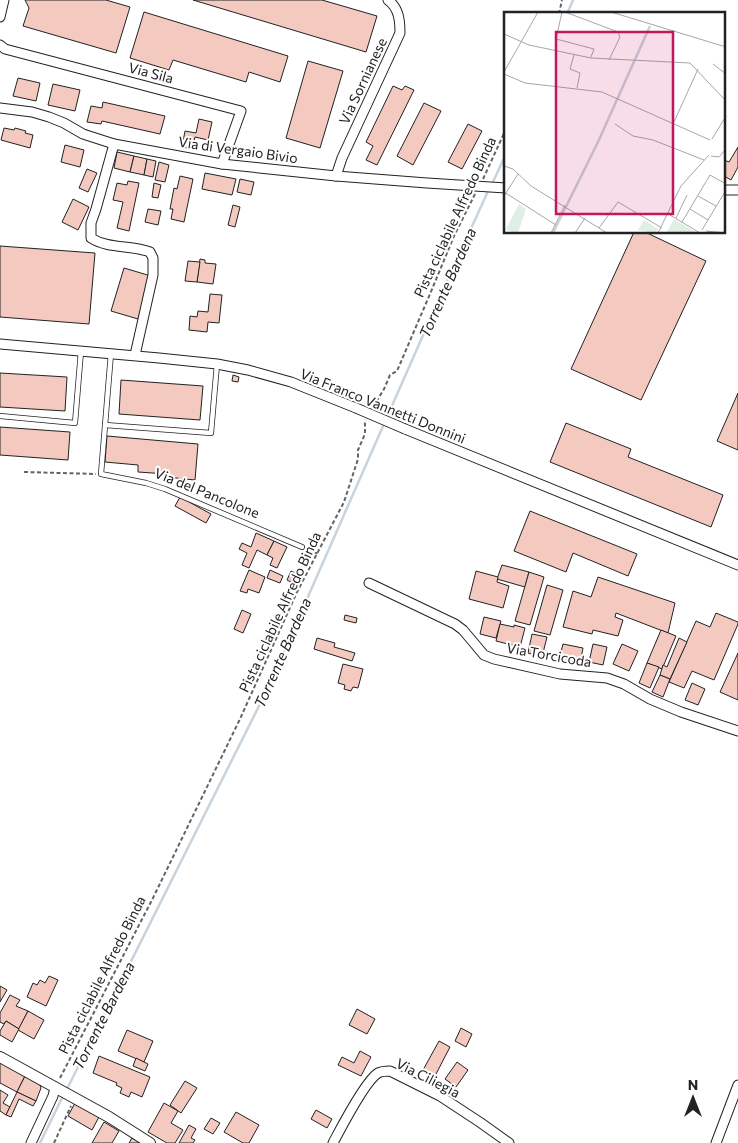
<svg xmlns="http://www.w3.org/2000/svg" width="738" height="1143" font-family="Commissioner,sans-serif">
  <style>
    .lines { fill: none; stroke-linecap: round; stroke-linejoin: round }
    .stream { stroke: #c7d3dd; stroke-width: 2.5 }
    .building { fill: #f3c9c0; stroke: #222 }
    .service-casing { stroke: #222; stroke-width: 6 }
    .minor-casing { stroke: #222; stroke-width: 11 }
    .tertiary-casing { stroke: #222; stroke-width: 12 }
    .path { stroke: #646464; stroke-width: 2; stroke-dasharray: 4 2.5; stroke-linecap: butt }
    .service { stroke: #fff; stroke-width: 4.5 }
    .minor { stroke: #fff; stroke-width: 9 }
    .tertiary { stroke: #fff; stroke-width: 10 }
    .minor-bridge-casing { stroke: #222; stroke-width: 11; stroke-linecap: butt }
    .minor-bridge { stroke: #fff; stroke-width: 9 }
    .labels { text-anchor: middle; stroke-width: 4; stroke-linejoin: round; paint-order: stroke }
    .street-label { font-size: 14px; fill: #222; stroke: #fff }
    .water-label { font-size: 15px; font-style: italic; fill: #222; stroke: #fff }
    .inset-river { fill: none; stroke: #c7d3dd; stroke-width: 2.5 }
    .inset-road { fill: none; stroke: #a7a7a7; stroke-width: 1 }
    .view { fill: #c2185b; fill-opacity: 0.15; stroke: #c2185b; stroke-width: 2.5 }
    .inset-edge { fill: none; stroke: #222; stroke-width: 2.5 }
  </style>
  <rect width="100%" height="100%" fill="#fff"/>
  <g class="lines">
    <!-- stream -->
    <g class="stream">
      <path d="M 567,14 L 573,0"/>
      <path d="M 492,184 L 506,154"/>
      <path d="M 66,1091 L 266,692 L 439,299 L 489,189"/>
      <path d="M 40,1143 L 63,1096"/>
    </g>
  </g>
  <!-- building -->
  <g class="building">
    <path d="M 25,0 L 106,0 L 130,7 L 116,53 L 23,26 L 29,8 Z"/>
    <path d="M 193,0 L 322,0 L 377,16 L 366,52 Z"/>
    <path d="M 144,12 L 288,56 L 280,82 L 249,72 L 246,82 L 173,60 L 169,70 L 130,58 Z"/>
    <path d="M 308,61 L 343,71 L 320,148 L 286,138 Z"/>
    <path d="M 18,78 L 40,83 L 36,101 L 13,96 Z"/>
    <path d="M 53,84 L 80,90 L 75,111 L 48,105 Z"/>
    <path d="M 393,86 L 402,90 L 405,86 L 414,90 L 377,165 L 366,160 L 373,146 L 366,142 Z"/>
    <path d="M 103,102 L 165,116 L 160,134 L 102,121 L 101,124 L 87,122 L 91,106 L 102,108 Z"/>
    <path d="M 424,103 L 441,111 L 413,165 L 397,156 Z"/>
    <path d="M 199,119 L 212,122 L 208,140 L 195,137 L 192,149 L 182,147 L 185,131 L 196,133 Z"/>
    <path d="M 468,124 L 482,131 L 462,169 L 448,162 Z"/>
    <path d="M 4,128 L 14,130 L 15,128 L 26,131 L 25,133 L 33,135 L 30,148 L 1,140 Z"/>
    <path d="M 65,145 L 84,150 L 80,167 L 61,162 Z"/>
    <path d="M 738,147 L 738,167 L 731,180 L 724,176 L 724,160 L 729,162 Z"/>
    <path d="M 117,152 L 134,156 L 130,172 L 114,168 Z"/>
    <path d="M 134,156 L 147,159 L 144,175 L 130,172 Z"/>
    <path d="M 147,159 L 156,161 L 153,177 L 144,175 Z"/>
    <path d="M 159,162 L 169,165 L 165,182 L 155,180 Z"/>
    <path d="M 87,169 L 97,173 L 88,192 L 79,188 Z"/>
    <path d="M 205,173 L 236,179 L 232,195 L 202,189 Z"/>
    <path d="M 180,176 L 193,179 L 184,222 L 171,219 L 173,209 L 170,209 L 174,188 L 177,189 Z"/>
    <path d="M 240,179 L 254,182 L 251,195 L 237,192 Z"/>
    <path d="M 128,181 L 139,183 L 129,231 L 117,228 L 123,202 L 113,200 L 117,183 L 127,185 Z"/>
    <path d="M 154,183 L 161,185 L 158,198 L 152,197 Z"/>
    <path d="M 73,199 L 89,207 L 78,230 L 62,222 Z"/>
    <path d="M 233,205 L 240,207 L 235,227 L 228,225 Z"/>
    <path d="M 148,209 L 161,211 L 158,225 L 145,222 Z"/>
    <path d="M 634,232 L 645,232 L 706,261 L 641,400 L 571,369 Z"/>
    <path d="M 0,246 L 95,253 L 89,324 L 0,317 Z"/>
    <path d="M 200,259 L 205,260 L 205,263 L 216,264 L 213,284 L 197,282 Z"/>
    <path d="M 188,261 L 200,262 L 197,282 L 185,281 Z"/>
    <path d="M 124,268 L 151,276 L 138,319 L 111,311 Z"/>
    <path d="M 210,294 L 222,295 L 219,323 L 208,322 L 207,332 L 189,330 L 190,316 L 197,317 L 198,311 L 208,312 Z"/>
    <path d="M 0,373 L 67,377 L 65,411 L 0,407 Z"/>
    <path d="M 233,375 L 239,377 L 238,382 L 232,381 Z"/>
    <path d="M 121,380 L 203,386 L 200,420 L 119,414 Z"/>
    <path d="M 738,393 L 738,450 L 717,441 Z"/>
    <path d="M 566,423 L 631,449 L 628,457 L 723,495 L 711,527 L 550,462 Z"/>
    <path d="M 0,427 L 70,432 L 68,460 L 0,455 Z"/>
    <path d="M 107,436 L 198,444 L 195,480 L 166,477 L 167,474 L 138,472 L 138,465 L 105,462 Z"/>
    <path d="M 180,497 L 211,514 L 206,523 L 175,506 Z"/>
    <path d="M 530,511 L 637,554 L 628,576 L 573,553 L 566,572 L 514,551 Z"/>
    <path d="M 256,533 L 274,541 L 267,555 L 257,550 L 249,568 L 242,565 L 247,553 L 239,549 L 242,543 L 251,547 Z"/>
    <path d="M 274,541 L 287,547 L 277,568 L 270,565 L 273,558 L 267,555 Z"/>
    <path d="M 502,565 L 529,572 L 525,587 L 497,579 Z"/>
    <path d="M 249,570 L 265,577 L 259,593 L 248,589 L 247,593 L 240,591 Z"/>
    <path d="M 270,570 L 283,576 L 280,583 L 267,578 Z"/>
    <path d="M 291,571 L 295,573 L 291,582 L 287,580 Z"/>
    <path d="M 476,571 L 498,577 L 497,582 L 509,586 L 503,608 L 469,599 Z"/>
    <path d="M 529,572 L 544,577 L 530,625 L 515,621 Z"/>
    <path d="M 598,577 L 675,603 L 668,633 L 616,613 L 615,617 L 623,620 L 618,636 L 593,630 L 592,634 L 563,627 L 573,591 L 591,597 Z"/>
    <path d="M 547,585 L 563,590 L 550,635 L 534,631 Z"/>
    <path d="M 242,610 L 251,614 L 243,633 L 234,629 Z"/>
    <path d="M 716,613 L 738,622 L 738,624 L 714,680 L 692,671 L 684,688 L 669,682 L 696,621 L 710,627 Z"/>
    <path d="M 345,615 L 357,618 L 356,623 L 344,620 Z"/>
    <path d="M 484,617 L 501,621 L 496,638 L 480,634 Z"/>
    <path d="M 500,624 L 514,627 L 514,625 L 525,628 L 520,647 L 496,641 Z"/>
    <path d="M 661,630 L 676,636 L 662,669 L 647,663 Z"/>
    <path d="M 532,634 L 547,637 L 542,657 L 528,653 Z"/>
    <path d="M 317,638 L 335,643 L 334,647 L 355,653 L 352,661 L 314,649 Z"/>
    <path d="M 679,638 L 687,642 L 670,679 L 660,675 L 663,665 L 667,667 Z"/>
    <path d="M 563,644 L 583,648 L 580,664 L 559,660 Z"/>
    <path d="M 593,644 L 607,647 L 603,665 L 589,662 Z"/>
    <path d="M 622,644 L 638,651 L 629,671 L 613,664 Z"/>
    <path d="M 738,653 L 738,700 L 720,692 Z"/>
    <path d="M 647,663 L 659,667 L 650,688 L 639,683 Z"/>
    <path d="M 343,664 L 363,669 L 358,688 L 353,687 L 351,691 L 344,689 L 345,685 L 338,683 Z"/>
    <path d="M 660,675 L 670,679 L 663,697 L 652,692 Z"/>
    <path d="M 692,683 L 705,689 L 698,705 L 685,700 Z"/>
    <path d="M 49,976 L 58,980 L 46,1006 L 27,997 L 33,983 L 37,985 L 40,980 L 45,983 Z"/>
    <path d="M 0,986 L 7,990 L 0,1002 Z"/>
    <path d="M 10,995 L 20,1000 L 16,1006 L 28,1011 L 19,1029 L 6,1021 L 4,1024 L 0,1022 L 0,1013 Z"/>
    <path d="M 357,1009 L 375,1019 L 367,1034 L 349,1025 Z"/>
    <path d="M 28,1011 L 44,1020 L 34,1039 L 18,1030 Z"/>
    <path d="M 6,1021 L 19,1029 L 12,1042 L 0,1035 L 0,1031 Z"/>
    <path d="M 461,1028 L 472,1034 L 466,1047 L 455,1041 Z"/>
    <path d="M 127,1030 L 153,1041 L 144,1062 L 118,1051 Z"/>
    <path d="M 439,1041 L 450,1047 L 435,1076 L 423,1070 Z"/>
    <path d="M 360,1051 L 371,1057 L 361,1076 L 338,1065 L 342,1057 L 354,1063 Z"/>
    <path d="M 99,1056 L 150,1077 L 142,1097 L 131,1092 L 129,1097 L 120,1093 L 122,1088 L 116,1085 L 117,1083 L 93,1073 Z"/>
    <path d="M 136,1058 L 148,1064 L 145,1071 L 133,1066 Z"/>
    <path d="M 0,1062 L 25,1076 L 17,1092 L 0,1083 Z"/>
    <path d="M 457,1062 L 468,1070 L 456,1087 L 445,1079 Z"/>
    <path d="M 25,1076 L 40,1085 L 41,1088 L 36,1101 L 17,1092 Z"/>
    <path d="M 185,1081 L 197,1088 L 181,1113 L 170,1105 Z"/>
    <path d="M 0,1090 L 8,1095 L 3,1103 L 10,1107 L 6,1115 L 0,1111 Z"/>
    <path d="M 17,1092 L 36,1101 L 33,1106 L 19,1099 L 11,1117 L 6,1115 Z"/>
    <path d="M 75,1103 L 99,1117 L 92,1130 L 68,1116 Z"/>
    <path d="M 164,1103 L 178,1111 L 171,1123 L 183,1130 L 175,1143 L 167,1143 L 148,1132 Z"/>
    <path d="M 316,1110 L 332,1119 L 327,1128 L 311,1119 Z"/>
    <path d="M 236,1112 L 259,1125 L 249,1143 L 243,1143 L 224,1132 Z"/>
    <path d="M 211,1118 L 220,1123 L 213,1134 L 204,1129 Z"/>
    <path d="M 104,1122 L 119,1131 L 112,1143 L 92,1143 Z"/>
    <path d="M 189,1125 L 196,1129 L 191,1138 L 195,1140 L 193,1143 L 179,1143 Z"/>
    <path d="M 132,1138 L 141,1143 L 129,1143 Z"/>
  </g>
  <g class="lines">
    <defs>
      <g id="service">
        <path d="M 111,353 L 101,474 L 146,483 L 165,489 L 302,547"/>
        <path d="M 0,416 L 75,423 L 81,351"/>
        <path d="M 105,425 L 211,433 L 217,364"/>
      </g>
      <g id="minor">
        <path d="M 0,17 L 4,0"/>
        <path d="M 0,45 L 5,49 L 241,111 L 222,164"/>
        <path d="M 0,108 L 32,112 L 49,117 L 64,123 L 83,134 L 114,144 L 222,164 L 336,176 L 427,183 L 506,188"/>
        <path d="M 114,144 L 96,209 L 91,223 L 91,238 C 108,249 131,245 150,252 L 153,258 L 153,275 L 135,355"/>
        <path d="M 336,176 L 342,158 L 400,33 C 400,21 399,8 388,0"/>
        <path d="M 724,190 L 738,190"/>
        <path d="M 0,344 L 159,358 L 217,364 L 248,370 L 291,382 L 356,408"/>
        <path d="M 405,429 L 738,565"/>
        <path d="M 369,583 L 455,624 L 463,630 L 484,655 L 494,659 L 560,674 L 607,678 L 624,684 L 650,699 L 681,712 L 738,731"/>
        <path d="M 31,1143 L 53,1096 L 55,1088"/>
        <path d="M 333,1143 C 341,1128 365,1081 378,1073 C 382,1071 385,1071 390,1071 L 440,1096 L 481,1123 L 509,1143"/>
        <path d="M 716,1143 L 738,1085"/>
      </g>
      <path id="tertiary" d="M 0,1057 L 109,1117 L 150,1143"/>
    </defs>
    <!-- service casing -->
    <use href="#service" class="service-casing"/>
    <!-- minor casing -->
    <use href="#minor" class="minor-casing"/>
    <!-- tertiary casing -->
    <use href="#tertiary" class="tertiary-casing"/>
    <!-- path -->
    <g class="path">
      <path d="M 559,14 L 562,0"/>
      <path d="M 483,179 L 506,129"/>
      <path d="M 373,407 L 384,389 L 390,375 L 397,371 L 430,294 L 454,236 L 475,194"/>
      <path d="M 24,472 L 96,474"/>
      <path d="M 308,549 L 318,554"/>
      <path d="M 60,1078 L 153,898 L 240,719 L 297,592 L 344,502 L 358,459 L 358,450 L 365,434 L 365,423 L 366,420"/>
      <path d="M 54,1143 L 71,1106"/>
    </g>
    <!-- service -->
    <use href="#service" class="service"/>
    <!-- minor -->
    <use href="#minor" class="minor"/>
    <!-- tertiary -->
    <use href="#tertiary" class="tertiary"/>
    <defs>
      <path id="minor-bridge" d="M 356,408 L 405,429"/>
    </defs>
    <!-- minor-bridge casing -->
    <use href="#minor-bridge" class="minor-bridge-casing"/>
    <!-- minor-bridge -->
    <use href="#minor-bridge" class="minor-bridge"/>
  </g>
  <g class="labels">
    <!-- street labels -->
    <g class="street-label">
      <text transform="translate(151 73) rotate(15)" y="5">Via Sila</text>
      <text transform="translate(363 81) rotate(-65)" y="5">Via Sornianese</text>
      <text transform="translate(238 150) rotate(8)" y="5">Via di Vergaio Bivio</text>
      <text transform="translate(455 217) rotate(-65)" y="5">Pista ciclabile Alfredo Binda</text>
      <text transform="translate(383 406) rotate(22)" y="5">Via Franco Vannetti Donnini</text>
      <text transform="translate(207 493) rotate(22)" y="5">Via del Pancolone</text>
      <text transform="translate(280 612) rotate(-65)" y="5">Pista ciclabile Alfredo Binda</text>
      <text transform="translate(549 655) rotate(10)" y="5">Via Torcicoda</text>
      <text transform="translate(102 975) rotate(-63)" y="5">Pista ciclabile Alfredo Binda</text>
      <text transform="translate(428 1078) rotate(27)" y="5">Via Ciliegia</text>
    </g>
    <!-- water labels -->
    <g class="water-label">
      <text transform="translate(448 283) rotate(-66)" y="5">Torrente Bardena</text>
      <text transform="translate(283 653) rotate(-66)" y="5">Torrente Bardena</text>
      <text transform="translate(104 1016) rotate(-63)" y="5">Torrente Bardena</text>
    </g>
  </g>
  <!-- overview -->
  <g transform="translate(504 12)">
    <rect width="221" height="221" fill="#fff"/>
    <path d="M 15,192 L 22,197 L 14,221 L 10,221 L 2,217 ZM 170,207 L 191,220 L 191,221 L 162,221 ZM 140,208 L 154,217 L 152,221 L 134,218 Z" fill="#e0efe3"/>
    <path class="inset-river" d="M 49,221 L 94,130 L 146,14"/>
    <path class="inset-road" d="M 58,0 L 52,27 L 90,37 L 87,45M 61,0 L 114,20 L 116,25 L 105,48M 107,0 L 222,35M 0,22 L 25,33 L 87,46 L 186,51 L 222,89M 70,43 L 66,57 L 76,61 L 73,76M 209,52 L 222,62M 0,60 L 34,0M 0,62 L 21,71 L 98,80 L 206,128M 170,110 L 194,57M 111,112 L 129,124 L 149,128 L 200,148M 208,127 L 222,104M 207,144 L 215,145 L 222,137M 0,154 L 9,157 L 27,174 L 103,221M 0,180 L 52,213M 0,184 L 14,162M 194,184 L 212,194M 186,197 L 204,208M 166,203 L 196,221M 172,206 L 183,183M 178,210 L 206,163 L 222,172M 95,216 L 114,190 L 158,216M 198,218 L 222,178M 202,219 L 222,221M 47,221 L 61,193M 71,221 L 81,206M 154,221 L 177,174 L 205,143"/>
    <path class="view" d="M 52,20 L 169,20 L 169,202 L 52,202 Z"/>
    <rect width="221" height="221" class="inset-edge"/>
  </g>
  <!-- north arrow -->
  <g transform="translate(693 1098)" stroke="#ffffff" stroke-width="4" paint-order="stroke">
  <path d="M0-4L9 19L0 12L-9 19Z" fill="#222222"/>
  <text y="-8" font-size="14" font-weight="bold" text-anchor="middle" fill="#222222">N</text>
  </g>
</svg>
